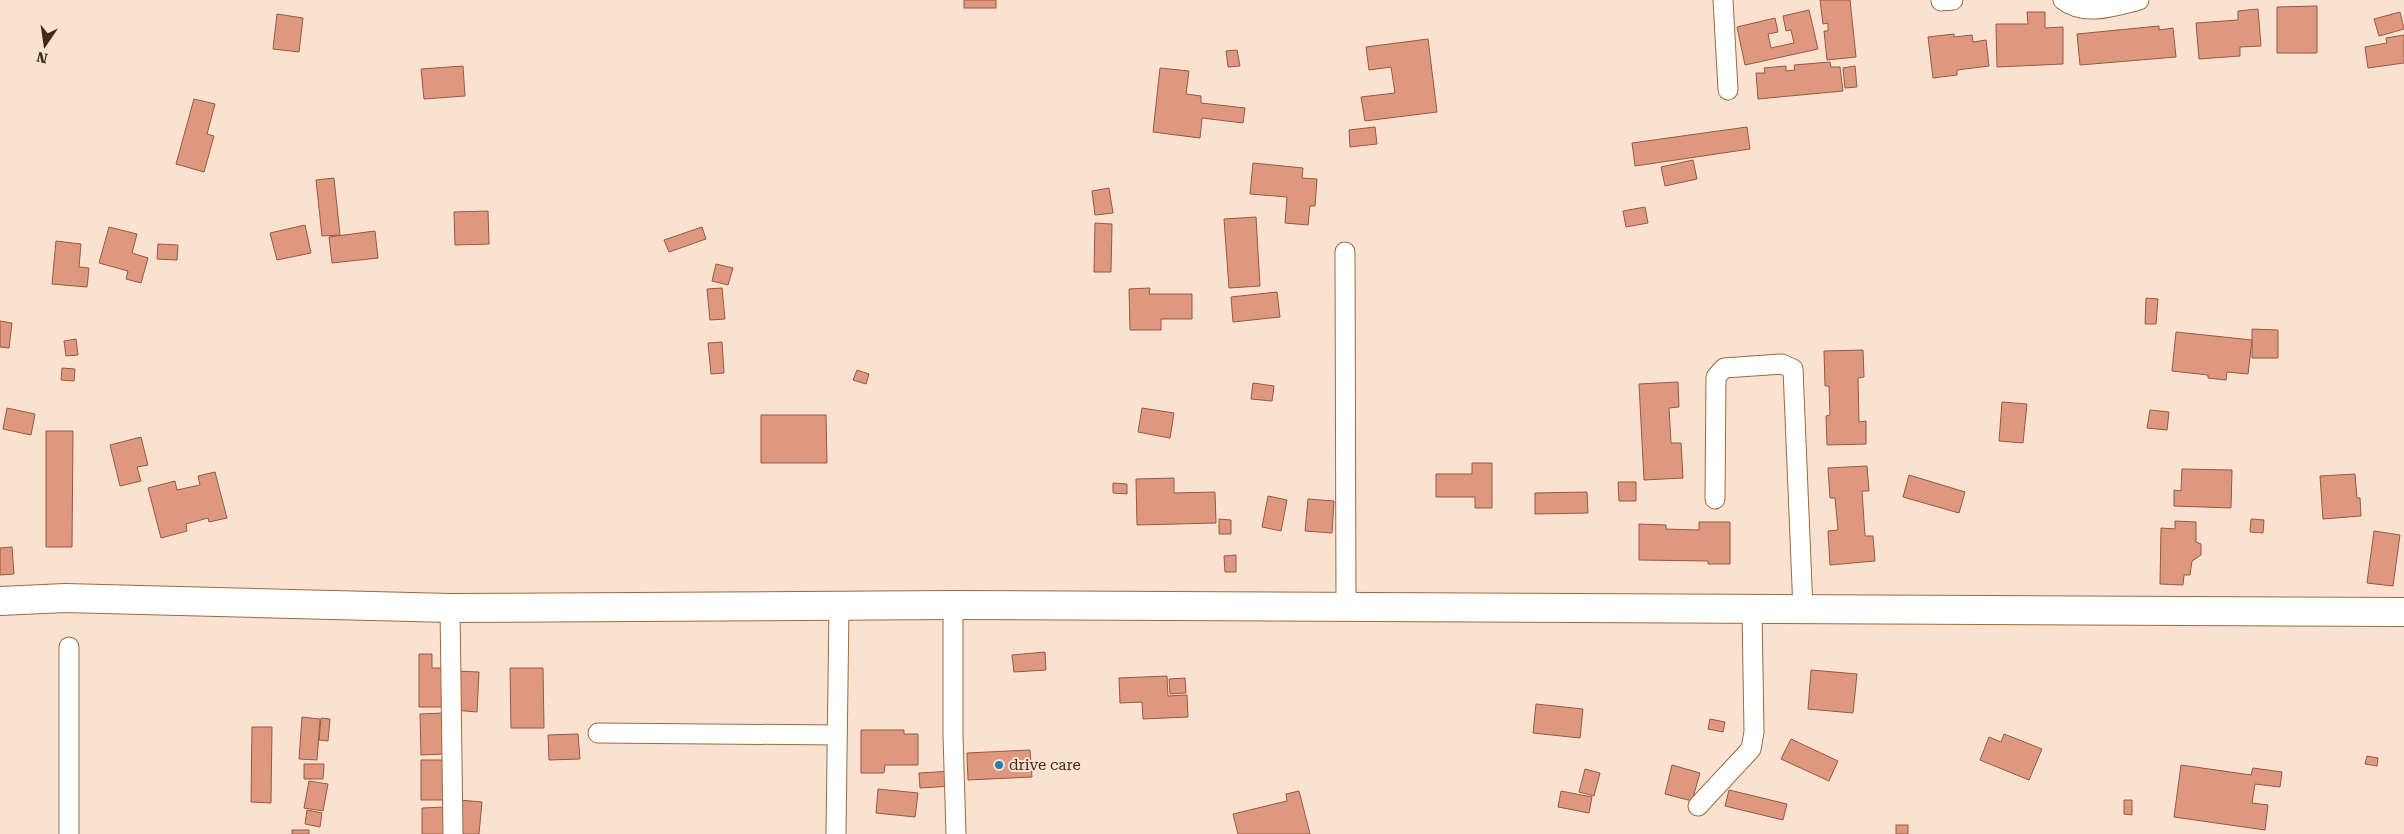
<svg xmlns="http://www.w3.org/2000/svg" width="2404" height="834" font-family="'Roboto Serif',serif">
  <style>
    .building { fill: #de987f; stroke: #985841 }
    .lines { fill: none; stroke-linecap: round; stroke-linejoin: round }
    .street-casing { stroke: #9f6a3c; stroke-width: 21 }
    .secondary-casing { stroke: #9f6a3c; stroke-width: 30 }
    .street { stroke: #fff; stroke-width: 19 }
    .secondary { stroke: #fff; stroke-width: 28 }
    .poi-dot { fill: #2c7bad; stroke: #fbe2d0; stroke-width: 2 }
    .labels { text-anchor: middle; stroke-width: 4; stroke-linejoin: round; paint-order: stroke }
    .poi-label { font-size: 15px; fill: #412a17; stroke: #fbe2d0; text-anchor: start }
  </style>
  <rect width="100%" height="100%" fill="#fbe2d0"/>
  <!-- building -->
  <g class="building">
    <rect x="964" y="0" width="32" height="8"/>
    <path d="M 1820,0 L 1850,0 L 1856,57 L 1827,60 L 1824,31 L 1828,31 L 1828,23 L 1823,24 Z"/>
    <path d="M 2317,6 L 2317,53 L 2277,53 L 2277,7 Z"/>
    <path d="M 2258,9 L 2261,46 L 2240,47 L 2240,56 L 2199,59 L 2196,23 L 2238,20 L 2238,11 Z"/>
    <path d="M 1809,10 L 1818,49 L 1745,65 L 1737,27 L 1775,18 L 1778,32 L 1768,34 L 1771,48 L 1794,43 L 1791,30 L 1786,31 L 1783,16 Z"/>
    <path d="M 2027,12 L 2045,12 L 2045,28 L 2063,27 L 2063,64 L 1997,67 L 1996,24 L 2028,24 Z"/>
    <path d="M 2400,12 L 2404,29 L 2379,36 L 2374,19 Z"/>
    <path d="M 277,14 L 303,18 L 299,52 L 273,49 Z"/>
    <path d="M 2159,26 L 2159,30 L 2173,28 L 2176,57 L 2080,65 L 2077,34 Z"/>
    <path d="M 1954,34 L 1954,37 L 1972,35 L 1973,42 L 1986,40 L 1989,66 L 1957,70 L 1957,75 L 1933,78 L 1928,37 Z"/>
    <path d="M 2404,35 L 2404,63 L 2368,68 L 2365,47 L 2387,43 L 2386,38 Z"/>
    <path d="M 1428,39 L 1437,112 L 1365,121 L 1361,97 L 1395,93 L 1391,67 L 1369,70 L 1366,47 Z"/>
    <path d="M 1237,50 L 1240,66 L 1228,67 L 1226,51 Z"/>
    <path d="M 1830,62 L 1831,67 L 1840,67 L 1843,91 L 1758,99 L 1756,73 L 1765,73 L 1764,68 L 1786,66 L 1786,71 L 1795,70 L 1794,65 Z"/>
    <path d="M 463,66 L 465,96 L 424,99 L 421,69 Z"/>
    <path d="M 1855,66 L 1857,87 L 1845,88 L 1843,68 Z"/>
    <path d="M 1160,68 L 1189,71 L 1186,94 L 1201,96 L 1201,103 L 1245,108 L 1243,123 L 1202,118 L 1200,138 L 1153,132 Z"/>
    <path d="M 194,99 L 215,104 L 207,134 L 214,136 L 204,172 L 176,164 Z"/>
    <path d="M 1375,127 L 1377,144 L 1350,147 L 1349,130 Z"/>
    <path d="M 1747,127 L 1750,149 L 1635,166 L 1632,143 Z"/>
    <path d="M 1693,160 L 1697,179 L 1665,186 L 1661,167 Z"/>
    <path d="M 1253,163 L 1303,168 L 1302,178 L 1317,179 L 1315,206 L 1310,206 L 1308,225 L 1285,223 L 1287,197 L 1250,194 Z"/>
    <path d="M 334,178 L 340,235 L 322,236 L 316,180 Z"/>
    <path d="M 1109,188 L 1113,213 L 1095,215 L 1092,191 Z"/>
    <path d="M 1645,207 L 1648,223 L 1626,227 L 1623,211 Z"/>
    <path d="M 488,211 L 489,244 L 455,245 L 454,212 Z"/>
    <path d="M 1256,217 L 1260,286 L 1229,288 L 1224,219 Z"/>
    <path d="M 1095,223 L 1112,224 L 1111,272 L 1094,272 Z"/>
    <path d="M 305,225 L 311,253 L 277,260 L 270,233 Z"/>
    <path d="M 109,227 L 137,234 L 132,253 L 148,258 L 141,283 L 126,279 L 128,271 L 99,263 Z"/>
    <path d="M 702,227 L 706,239 L 669,252 L 664,240 Z"/>
    <path d="M 375,231 L 378,258 L 332,263 L 329,237 Z"/>
    <path d="M 56,241 L 81,244 L 79,267 L 89,268 L 87,287 L 52,284 Z"/>
    <path d="M 158,244 L 178,245 L 177,260 L 157,259 Z"/>
    <path d="M 716,264 L 733,268 L 728,285 L 712,281 Z"/>
    <path d="M 722,288 L 725,319 L 710,320 L 707,289 Z"/>
    <path d="M 1150,288 L 1149,294 L 1192,294 L 1192,319 L 1161,319 L 1161,330 L 1130,330 L 1129,289 Z"/>
    <path d="M 1277,292 L 1280,317 L 1233,322 L 1231,297 Z"/>
    <path d="M 2146,298 L 2158,299 L 2156,324 L 2145,324 Z"/>
    <path d="M 0,321 L 12,323 L 9,348 L 0,347 Z"/>
    <path d="M 2252,329 L 2278,330 L 2278,358 L 2252,358 Z"/>
    <path d="M 2176,332 L 2252,340 L 2248,374 L 2227,372 L 2226,380 L 2208,378 L 2208,375 L 2172,371 Z"/>
    <path d="M 76,339 L 78,355 L 66,356 L 64,341 Z"/>
    <path d="M 722,342 L 724,373 L 711,374 L 708,343 Z"/>
    <path d="M 1863,350 L 1864,377 L 1858,378 L 1859,422 L 1866,421 L 1866,444 L 1827,445 L 1826,416 L 1830,415 L 1829,386 L 1825,386 L 1824,351 Z"/>
    <path d="M 62,368 L 75,369 L 74,381 L 61,380 Z"/>
    <path d="M 857,370 L 869,374 L 866,384 L 853,380 Z"/>
    <path d="M 1678,382 L 1679,407 L 1669,408 L 1671,443 L 1681,443 L 1683,478 L 1644,480 L 1639,384 Z"/>
    <path d="M 1253,383 L 1274,386 L 1272,401 L 1251,399 Z"/>
    <path d="M 2002,402 L 2027,404 L 2023,443 L 1999,441 Z"/>
    <path d="M 7,408 L 35,414 L 31,435 L 3,429 Z"/>
    <path d="M 1142,408 L 1174,413 L 1170,438 L 1138,432 Z"/>
    <path d="M 2150,410 L 2169,412 L 2167,430 L 2147,428 Z"/>
    <path d="M 761,415 L 826,415 L 827,463 L 761,463 Z"/>
    <path d="M 46,431 L 73,431 L 72,547 L 46,547 Z"/>
    <path d="M 141,437 L 148,465 L 137,467 L 141,481 L 120,486 L 110,445 Z"/>
    <path d="M 1472,463 L 1492,463 L 1492,508 L 1475,508 L 1475,497 L 1436,497 L 1436,474 L 1472,474 Z"/>
    <path d="M 1867,466 L 1869,491 L 1862,491 L 1865,536 L 1873,536 L 1875,561 L 1830,565 L 1828,531 L 1838,530 L 1835,498 L 1830,498 L 1828,468 Z"/>
    <path d="M 2182,469 L 2232,470 L 2231,508 L 2174,506 L 2174,490 L 2181,491 Z"/>
    <path d="M 215,472 L 227,518 L 209,522 L 208,518 L 186,524 L 187,531 L 161,538 L 148,488 L 175,481 L 177,490 L 200,485 L 198,476 Z"/>
    <path d="M 2355,474 L 2357,498 L 2360,498 L 2361,516 L 2323,519 L 2320,476 Z"/>
    <path d="M 1909,475 L 1965,492 L 1959,513 L 1903,497 Z"/>
    <path d="M 1174,478 L 1174,493 L 1215,492 L 1216,523 L 1137,525 L 1136,479 Z"/>
    <path d="M 1618,482 L 1636,482 L 1636,501 L 1619,501 Z"/>
    <path d="M 1113,483 L 1127,484 L 1127,494 L 1113,493 Z"/>
    <path d="M 1587,492 L 1588,513 L 1535,514 L 1535,493 Z"/>
    <path d="M 1268,496 L 1287,500 L 1281,531 L 1262,527 Z"/>
    <path d="M 1308,499 L 1334,501 L 1332,533 L 1305,531 Z"/>
    <path d="M 1219,519 L 1231,520 L 1231,534 L 1219,534 Z"/>
    <path d="M 2251,519 L 2264,520 L 2263,533 L 2250,532 Z"/>
    <path d="M 2175,521 L 2196,522 L 2196,542 L 2201,544 L 2201,555 L 2192,561 L 2190,575 L 2184,575 L 2183,585 L 2160,584 L 2161,528 L 2175,529 Z"/>
    <path d="M 1699,522 L 1730,522 L 1730,564 L 1708,564 L 1708,561 L 1639,560 L 1639,524 L 1666,525 L 1666,529 L 1699,530 Z"/>
    <path d="M 2374,531 L 2400,535 L 2393,586 L 2367,583 Z"/>
    <path d="M 12,547 L 14,574 L 0,575 L 0,548 Z"/>
    <path d="M 1236,555 L 1236,572 L 1225,572 L 1224,556 Z"/>
    <path d="M 1045,652 L 1046,670 L 1014,672 L 1012,655 Z"/>
    <path d="M 419,654 L 432,654 L 432,668 L 442,668 L 442,707 L 419,707 Z"/>
    <path d="M 510,668 L 543,668 L 544,728 L 511,728 Z"/>
    <path d="M 1811,670 L 1857,674 L 1853,713 L 1808,709 Z"/>
    <path d="M 456,671 L 479,672 L 477,712 L 454,710 Z"/>
    <path d="M 1167,676 L 1168,696 L 1187,695 L 1188,717 L 1143,719 L 1142,702 L 1120,703 L 1119,678 Z"/>
    <path d="M 1185,678 L 1186,693 L 1170,694 L 1169,679 Z"/>
    <path d="M 1536,704 L 1583,709 L 1580,738 L 1533,733 Z"/>
    <path d="M 443,713 L 444,754 L 421,755 L 420,714 Z"/>
    <path d="M 302,717 L 320,719 L 317,760 L 299,759 Z"/>
    <path d="M 321,718 L 330,719 L 328,741 L 319,740 Z"/>
    <path d="M 1710,719 L 1725,722 L 1723,732 L 1708,729 Z"/>
    <path d="M 252,727 L 272,727 L 271,803 L 251,802 Z"/>
    <path d="M 861,730 L 904,730 L 904,734 L 918,734 L 918,765 L 885,765 L 884,773 L 861,773 Z"/>
    <path d="M 578,734 L 580,759 L 549,760 L 548,735 Z"/>
    <path d="M 2004,734 L 2042,749 L 2029,780 L 1980,760 L 1989,737 L 2001,742 Z"/>
    <path d="M 1791,739 L 1838,761 L 1829,781 L 1781,759 Z"/>
    <path d="M 1030,750 L 1032,777 L 968,780 L 967,753 Z"/>
    <path d="M 2367,756 L 2378,758 L 2377,766 L 2365,764 Z"/>
    <path d="M 421,760 L 444,760 L 445,800 L 421,800 Z"/>
    <path d="M 304,764 L 324,764 L 323,779 L 304,779 Z"/>
    <path d="M 1672,765 L 1700,773 L 1692,801 L 1665,794 Z"/>
    <path d="M 2181,765 L 2251,775 L 2253,768 L 2282,772 L 2280,787 L 2255,784 L 2252,803 L 2268,805 L 2265,830 L 2174,817 Z"/>
    <path d="M 1585,769 L 1600,773 L 1594,796 L 1579,792 Z"/>
    <path d="M 952,771 L 953,786 L 920,788 L 919,773 Z"/>
    <path d="M 309,781 L 328,784 L 323,811 L 304,808 Z"/>
    <path d="M 878,789 L 918,793 L 915,817 L 876,813 Z"/>
    <path d="M 1729,790 L 1787,804 L 1783,820 L 1725,806 Z"/>
    <path d="M 1299,791 L 1310,834 L 1238,834 L 1233,814 L 1287,801 L 1286,794 Z"/>
    <path d="M 1561,791 L 1592,797 L 1589,813 L 1558,807 Z"/>
    <path d="M 460,800 L 482,802 L 479,834 L 457,834 Z"/>
    <path d="M 2124,800 L 2132,800 L 2132,815 L 2124,814 Z"/>
    <path d="M 445,807 L 446,834 L 422,834 L 422,808 Z"/>
    <path d="M 307,810 L 322,813 L 320,827 L 305,824 Z"/>
    <rect x="1896" y="825" width="12" height="9"/>
    <rect x="292" y="830" width="17" height="4"/>
  </g>
  <g class="lines">
    <defs>
      <g id="street">
        <path d="M 1723,0 L 1728,90"/>
        <path d="M 2063,0 C 2085,17 2115,6 2139,0"/>
        <path d="M 1941,1 L 1953,0"/>
        <path d="M 1345,252 L 1346,607"/>
        <path d="M 1715,499 L 1716,377 L 1724,368 L 1782,364 L 1793,369 L 1803,610"/>
        <path d="M 953,605 L 953,735 L 956,834"/>
        <path d="M 450,608 L 453,834"/>
        <path d="M 598,733 L 837,735"/>
        <path d="M 1698,806 L 1751,749 L 1754,732 L 1752,610"/>
        <path d="M 69,834 L 69,647"/>
        <path d="M 836,834 L 839,606"/>
      </g>
      <path id="secondary" d="M 0,601 L 65,598 L 450,608 L 953,605 L 2404,612"/>
    </defs>
    <!-- street casing -->
    <use href="#street" class="street-casing"/>
    <!-- secondary casing -->
    <use href="#secondary" class="secondary-casing"/>
    <!-- street -->
    <use href="#street" class="street"/>
    <!-- secondary -->
    <use href="#secondary" class="secondary"/>
  </g>
  <!-- markers -->
  <circle class="poi-dot" cx="999" cy="765" r="5"/>
  <g class="labels">
    <!-- poi labels -->
    <g class="poi-label">
      <text x="1009" y="770">drive care</text>
    </g>
  </g>
  <!-- north arrow -->
  <g transform="translate(45 45) rotate(193)" stroke="#fbe2d0" stroke-width="4" paint-order="stroke">
  <path d="M0-4L9 19L0 12L-9 19Z" fill="#412a17"/>
  <text y="-8" font-size="14" font-weight="bold" text-anchor="middle" fill="#412a17">N</text>
  </g>
</svg>
